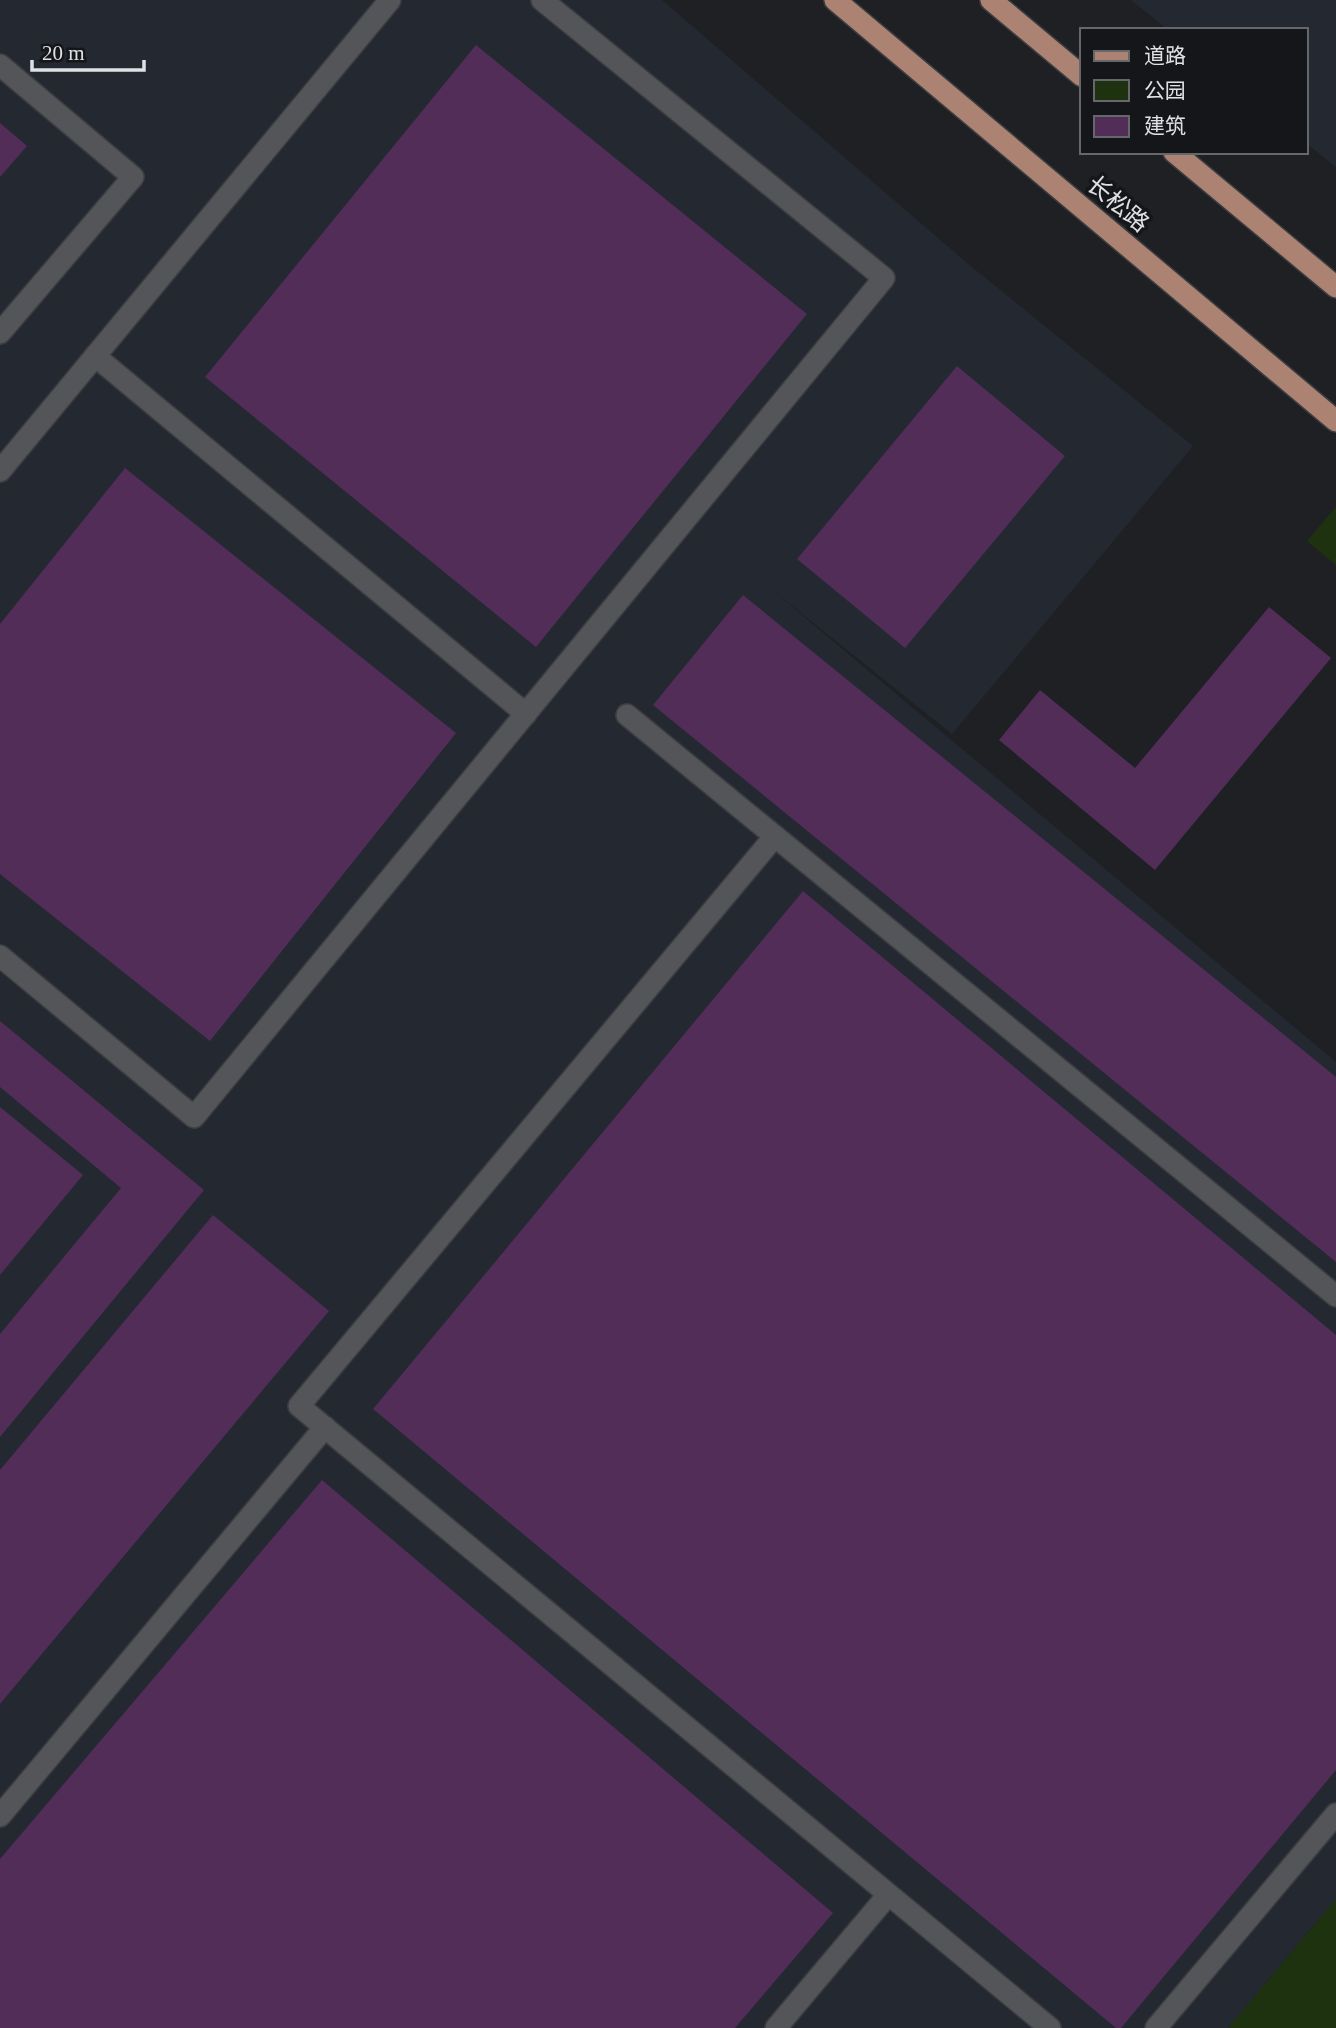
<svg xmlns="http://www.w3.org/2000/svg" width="1336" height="2028" font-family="'Times New Roman','Noto Sans SC',serif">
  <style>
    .built { fill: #242831 }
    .green { fill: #1e3210 }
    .building { fill: #512d58 }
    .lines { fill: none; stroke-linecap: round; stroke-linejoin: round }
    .minor-casing { stroke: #3c3d41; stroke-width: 24 }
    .major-casing { stroke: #3c3d41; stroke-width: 24 }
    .minor { stroke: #535559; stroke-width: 21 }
    .major { stroke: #ac8373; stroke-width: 21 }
    .labels { text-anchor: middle; stroke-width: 7; stroke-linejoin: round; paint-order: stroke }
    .street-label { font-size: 24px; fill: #e0e1e4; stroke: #15161a }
  </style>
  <rect width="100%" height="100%" fill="#1e2024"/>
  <!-- built -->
  <g class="built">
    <path d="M 0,0 L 662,0 L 967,263 L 1193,446 L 952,734 L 772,590 L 1336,1062 L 1336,1899 L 1228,2028 L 0,2028 Z"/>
    <path d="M 1131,0 L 1336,0 L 1336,167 L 1306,143 L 1306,30 L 1168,30 Z"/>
  </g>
  <!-- green -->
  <g class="green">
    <path d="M 1336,507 L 1336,565 L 1307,541 Z"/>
    <path d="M 1336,1899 L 1336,2028 L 1228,2028 Z"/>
  </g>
  <!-- building -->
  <g class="building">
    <path d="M 476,45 L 807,314 L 536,647 L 205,377 Z"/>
    <path d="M 0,123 L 27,146 L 0,177 Z"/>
    <path d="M 957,366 L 1065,456 L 905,648 L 797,559 Z"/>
    <path d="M 125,468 L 456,733 L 210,1041 L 0,874 L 0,624 Z"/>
    <path d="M 743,595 L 1336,1077 L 1336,1262 L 653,705 Z"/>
    <path d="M 1269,607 L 1331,658 L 1155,870 L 999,740 L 1040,690 L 1135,768 Z"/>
    <path d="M 803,891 L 1336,1335 L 1336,1770 L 1121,2028 L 1116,2028 L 373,1409 Z"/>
    <path d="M 0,1021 L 204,1190 L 0,1437 L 0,1334 L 121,1188 L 0,1087 Z"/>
    <path d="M 0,1107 L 83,1175 L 0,1275 Z"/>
    <path d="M 213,1215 L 329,1311 L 0,1704 L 0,1470 Z"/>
    <path d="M 322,1480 L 833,1913 L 735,2028 L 0,2028 L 0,1859 Z"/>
  </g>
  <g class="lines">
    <defs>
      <g id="minor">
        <path d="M 0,65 L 133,177 L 0,333"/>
        <path d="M 95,356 L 526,714"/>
        <path d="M 0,471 L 390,0"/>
        <path d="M 627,715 L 1336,1296"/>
        <path d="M 775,836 L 299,1406 L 1050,2028"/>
        <path d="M 0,956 L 194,1117 L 884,278 L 542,0"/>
        <path d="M 0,1816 L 325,1427"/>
        <path d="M 776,2028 L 888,1895"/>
        <path d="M 1156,2028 L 1336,1814"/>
      </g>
      <g id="major">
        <path d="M 835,0 L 1336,421"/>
        <path d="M 991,0 L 1082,76"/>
        <path d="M 1174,152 L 1336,287"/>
      </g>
    </defs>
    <!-- minor casing -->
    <use href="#minor" class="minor-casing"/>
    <!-- major casing -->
    <use href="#major" class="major-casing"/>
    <!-- minor -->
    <use href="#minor" class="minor"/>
    <!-- major -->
    <use href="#major" class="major"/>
  </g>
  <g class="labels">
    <!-- street labels -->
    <g class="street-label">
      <text transform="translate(1118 204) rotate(40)" y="8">长松路</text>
    </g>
  </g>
  <!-- legend -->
  <rect x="1080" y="28" width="228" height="126" fill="#15161a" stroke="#66676b" stroke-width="2"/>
  <rect x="1094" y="51" width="35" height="10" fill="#ac8373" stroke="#66676b" stroke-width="2"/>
  <text x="1144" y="63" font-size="21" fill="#e0e1e4">道路</text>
  <rect x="1094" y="80" width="35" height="21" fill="#1e3210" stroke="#66676b" stroke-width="2"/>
  <text x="1144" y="98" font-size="21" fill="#e0e1e4">公园</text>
  <rect x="1094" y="116" width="35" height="21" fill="#512d58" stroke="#66676b" stroke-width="2"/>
  <text x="1144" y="133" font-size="21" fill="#e0e1e4">建筑</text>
  <!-- scale -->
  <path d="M32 60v10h112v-10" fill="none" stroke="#e0e1e4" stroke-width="3.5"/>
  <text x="42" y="60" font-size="21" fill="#e0e1e4" stroke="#15161a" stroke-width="5" paint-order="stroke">20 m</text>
</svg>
